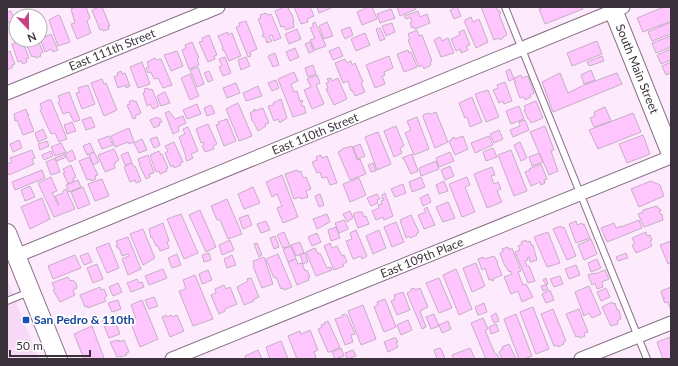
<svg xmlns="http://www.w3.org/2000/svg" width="678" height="366" font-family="Lato,sans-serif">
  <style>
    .built { fill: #f8daf8 }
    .building { fill: #ffc5ff; stroke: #c5aec5 }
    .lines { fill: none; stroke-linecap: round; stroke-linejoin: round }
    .lane-casing { stroke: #887288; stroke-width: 8 }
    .street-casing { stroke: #887288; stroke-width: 15 }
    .secondary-casing { stroke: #887288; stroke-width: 20 }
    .lane { stroke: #fff; stroke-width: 6 }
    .street { stroke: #fff; stroke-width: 13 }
    .secondary { stroke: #fff; stroke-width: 18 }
    .transit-dot { fill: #1a4fb4; stroke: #fff; stroke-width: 1.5 }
    .labels { text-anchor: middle; stroke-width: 3.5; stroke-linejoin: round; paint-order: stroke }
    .street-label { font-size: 12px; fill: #3b313b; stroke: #fff }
    .transit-label { font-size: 12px; font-weight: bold; fill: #164399; stroke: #fff; text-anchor: start }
  </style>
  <rect width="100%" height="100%" fill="#feeafd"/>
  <!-- built -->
  <path class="built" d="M 7,279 L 39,359 L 7,359 Z"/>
  <!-- building -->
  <g class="building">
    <path d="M 75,7 L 86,7 L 90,18 L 87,21 L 91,33 L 77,39 L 71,24 L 75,23 L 71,9 Z"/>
    <path d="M 99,7 L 102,7 L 110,26 L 108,26 L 109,29 L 103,31 L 102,29 L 100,30 L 92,10 Z"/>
    <path d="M 281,7 L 288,7 L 291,14 L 292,14 L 294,22 L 293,22 L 294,27 L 286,30 L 284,26 L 281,27 L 275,11 L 282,8 Z"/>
    <path d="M 294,7 L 310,7 L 314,16 L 307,19 L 308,22 L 301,24 Z"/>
    <path d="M 317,7 L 331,7 L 331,8 L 319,13 Z"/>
    <path d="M 368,7 L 372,7 L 377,19 L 362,25 L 357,12 Z"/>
    <path d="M 397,7 L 415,7 L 416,9 L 400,16 Z"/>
    <path d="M 453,7 L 457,7 L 461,16 L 454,19 L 450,10 L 453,9 Z"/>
    <path d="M 481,7 L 496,7 L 498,11 L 500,11 L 501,13 L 499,14 L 507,35 L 503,37 L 503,38 L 500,40 L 499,38 L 494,40 Z"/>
    <path d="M 544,7 L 582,7 L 583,9 L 545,24 L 539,9 Z"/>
    <path d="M 664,7 L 671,7 L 671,21 L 643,32 L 637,18 Z"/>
    <path d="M 391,9 L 395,18 L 380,23 L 377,14 Z"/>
    <path d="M 11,11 L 15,20 L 7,23 L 7,12 Z"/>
    <path d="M 418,11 L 420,17 L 427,14 L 430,23 L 415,29 L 414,27 L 412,28 L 410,23 L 412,22 L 410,17 L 406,19 L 404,16 Z"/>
    <path d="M 266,13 L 267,15 L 271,14 L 281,38 L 274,41 L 272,35 L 269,36 L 272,41 L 267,43 L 265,37 L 263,37 L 262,35 L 264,34 L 258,19 L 261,18 L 260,15 Z"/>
    <path d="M 58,15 L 60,16 L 70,42 L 58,46 L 49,20 Z"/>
    <path d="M 471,17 L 473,22 L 479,19 L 488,42 L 476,48 L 465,23 L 465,20 Z"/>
    <path d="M 246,21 L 257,49 L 250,52 L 251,56 L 248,57 L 236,27 L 240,26 L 239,23 Z"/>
    <path d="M 315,22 L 326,46 L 315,50 L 310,40 L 315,38 L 310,28 L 314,26 L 312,24 Z"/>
    <path d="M 327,22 L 333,36 L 324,39 L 319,26 Z"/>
    <path d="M 671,22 L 671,34 L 652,41 L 648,32 Z"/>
    <path d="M 392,23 L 395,32 L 386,36 L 382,26 Z"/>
    <path d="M 350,27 L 353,35 L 345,39 L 341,30 Z"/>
    <path d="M 380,28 L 385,39 L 380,41 L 376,29 Z"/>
    <path d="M 297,29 L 301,39 L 289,44 L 285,34 Z"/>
    <path d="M 417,30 L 419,36 L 422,35 L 432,61 L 430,62 L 431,65 L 424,69 L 422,65 L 419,67 L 408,40 L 410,39 L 408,34 Z"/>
    <path d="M 464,30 L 470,45 L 466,46 L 468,50 L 461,53 L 460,49 L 456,51 L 451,39 L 460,35 L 459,32 Z"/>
    <path d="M 228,32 L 228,35 L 232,33 L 241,56 L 229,61 L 224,50 L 223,51 L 222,48 L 223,47 L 218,36 Z"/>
    <path d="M 365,33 L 370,45 L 356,51 L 351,39 Z"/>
    <path d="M 44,34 L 45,37 L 51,34 L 58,50 L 53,52 L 51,49 L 45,52 L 40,38 L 40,36 Z"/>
    <path d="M 209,35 L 217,55 L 214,56 L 215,59 L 208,62 L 199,42 L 203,41 L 202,38 Z"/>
    <path d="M 671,36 L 671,47 L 656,53 L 652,43 Z"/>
    <path d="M 440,37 L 442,41 L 448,38 L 454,53 L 441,57 L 434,40 Z"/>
    <path d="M 22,40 L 29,58 L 26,59 L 27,62 L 23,64 L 21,61 L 18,62 L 12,44 Z"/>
    <path d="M 36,40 L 38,40 L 43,52 L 40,54 L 41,56 L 36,58 L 35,56 L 32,57 L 26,44 Z"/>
    <path d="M 597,41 L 602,54 L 572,66 L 567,53 Z"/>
    <path d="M 192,42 L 199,58 L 197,59 L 199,65 L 189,69 L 182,50 L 186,48 L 185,45 Z"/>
    <path d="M 310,42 L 314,51 L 309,53 L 305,44 Z"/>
    <path d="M 339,47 L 343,56 L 333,60 L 329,51 Z"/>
    <path d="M 295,48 L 299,57 L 290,61 L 286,52 Z"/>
    <path d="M 671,49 L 671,60 L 661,64 L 657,55 Z"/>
    <path d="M 408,50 L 409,53 L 411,52 L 417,67 L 404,72 L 397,54 Z"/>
    <path d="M 10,51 L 15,64 L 12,65 L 13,67 L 7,70 L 7,52 Z"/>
    <path d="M 177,51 L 183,66 L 171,71 L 164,55 Z"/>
    <path d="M 275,53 L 279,65 L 273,67 L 268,56 Z"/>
    <path d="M 389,56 L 393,68 L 384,72 L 385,75 L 382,76 L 385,84 L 375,88 L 366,65 Z"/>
    <path d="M 602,56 L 604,61 L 589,66 L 587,62 Z"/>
    <path d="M 225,57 L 231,73 L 223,76 L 219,67 L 222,66 L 219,59 Z"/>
    <path d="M 246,57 L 250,66 L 241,70 L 238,60 Z"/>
    <path d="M 155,58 L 157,60 L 161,59 L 172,85 L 163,88 L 158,78 L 154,79 L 151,72 L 148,73 L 146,68 L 149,67 L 147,62 Z"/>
    <path d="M 345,59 L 347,63 L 351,61 L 352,65 L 355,63 L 363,82 L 361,83 L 365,92 L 355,96 L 352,90 L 351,91 L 348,81 L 343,83 L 335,63 Z"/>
    <path d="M 142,62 L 150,84 L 138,88 L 130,67 Z"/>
    <path d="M 671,62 L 671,73 L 666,75 L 662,66 Z"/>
    <path d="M 313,65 L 316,74 L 308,77 L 305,68 Z"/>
    <path d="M 198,67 L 204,84 L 197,87 L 190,70 Z"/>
    <path d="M 510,69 L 514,79 L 509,81 L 506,71 Z"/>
    <path d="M 591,70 L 595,80 L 584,84 L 581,75 Z"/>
    <path d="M 121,71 L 122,74 L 125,73 L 130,86 L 126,88 L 126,85 L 118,88 L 114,77 L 118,75 L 117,73 Z"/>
    <path d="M 209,71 L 213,80 L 208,82 L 204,73 Z"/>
    <path d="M 294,72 L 298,81 L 291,84 L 294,92 L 297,91 L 300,101 L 302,100 L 303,102 L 301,102 L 302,106 L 304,106 L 306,113 L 293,117 L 278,79 Z"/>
    <path d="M 560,73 L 568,93 L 584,85 L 617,73 L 622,84 L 553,112 L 542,82 Z"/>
    <path d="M 190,74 L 199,96 L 190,100 L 181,78 Z"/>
    <path d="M 317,75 L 320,83 L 316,85 L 324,104 L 312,109 L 304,90 L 311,87 L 307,79 Z"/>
    <path d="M 521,75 L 522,78 L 528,76 L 534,93 L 530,95 L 531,97 L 525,100 L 524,97 L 520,98 L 514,81 L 516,81 L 514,78 Z"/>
    <path d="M 331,78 L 332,81 L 338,78 L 347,99 L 334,105 L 326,89 L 328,88 L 326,83 L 329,82 L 327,79 Z"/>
    <path d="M 102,79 L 104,84 L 106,83 L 117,110 L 104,116 L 91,83 Z"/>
    <path d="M 276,80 L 279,88 L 272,91 L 268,83 Z"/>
    <path d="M 505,82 L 512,101 L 504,104 L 503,101 L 499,103 L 493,90 L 498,88 L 497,85 Z"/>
    <path d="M 236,83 L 240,93 L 227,98 L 223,88 Z"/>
    <path d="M 88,85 L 95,104 L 82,109 L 76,93 L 80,92 L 78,88 Z"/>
    <path d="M 258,86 L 262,96 L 246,101 L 243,93 Z"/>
    <path d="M 148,88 L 149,90 L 152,89 L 159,106 L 153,109 L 150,104 L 147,106 L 143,93 L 145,92 L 144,89 Z"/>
    <path d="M 488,90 L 499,117 L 486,122 L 475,94 Z"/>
    <path d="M 69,92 L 80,120 L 74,122 L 69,112 L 63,114 L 58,102 L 60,101 L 58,96 Z"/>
    <path d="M 165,92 L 170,103 L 161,106 L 157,96 Z"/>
    <path d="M 472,97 L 482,122 L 470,127 L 467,117 L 465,118 L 464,116 L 459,103 Z"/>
    <path d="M 281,99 L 287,118 L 281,122 L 279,122 L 278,119 L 274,121 L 268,106 L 274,105 L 273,103 Z"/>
    <path d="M 48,100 L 51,100 L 67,139 L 59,142 L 55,133 L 51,134 L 40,110 L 42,109 L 40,104 Z"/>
    <path d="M 133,100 L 134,102 L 136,101 L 141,113 L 135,116 L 136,118 L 133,119 L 127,105 L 130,104 L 129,102 Z"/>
    <path d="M 536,101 L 543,118 L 531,123 L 529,119 L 528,119 L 524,110 L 526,109 L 524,106 Z"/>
    <path d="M 238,103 L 252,136 L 239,141 L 226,109 Z"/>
    <path d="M 197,104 L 201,114 L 187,119 L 183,110 Z"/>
    <path d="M 211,105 L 215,113 L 207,116 L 204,108 Z"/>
    <path d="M 519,106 L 524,119 L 511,124 L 506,111 Z"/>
    <path d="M 605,107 L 611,121 L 594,127 L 590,118 L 595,116 L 594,112 Z"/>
    <path d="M 263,108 L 269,123 L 265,124 L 266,126 L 258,131 L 253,121 L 252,121 L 251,120 L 252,119 L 250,113 L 254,111 L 253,110 L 255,109 L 255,111 Z"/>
    <path d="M 26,109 L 28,115 L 29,114 L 28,116 L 34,131 L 23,135 L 17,120 L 15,121 L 14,114 Z"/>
    <path d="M 169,111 L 175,119 L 183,116 L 186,123 L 178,127 L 179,131 L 173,134 L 165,113 Z"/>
    <path d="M 436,112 L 448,142 L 435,148 L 423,117 L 423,115 L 428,113 L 431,114 Z"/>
    <path d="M 633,113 L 641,132 L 598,149 L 589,130 Z"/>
    <path d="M 91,117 L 95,127 L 86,130 L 82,120 Z"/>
    <path d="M 157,117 L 158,119 L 160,118 L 162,122 L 159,123 L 160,125 L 154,128 L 150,120 Z"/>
    <path d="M 417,117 L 429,149 L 414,155 L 405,133 L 411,130 L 407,121 Z"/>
    <path d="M 227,119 L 236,141 L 224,146 L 216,125 L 219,124 L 218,122 Z"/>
    <path d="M 525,120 L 529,130 L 513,137 L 510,130 L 520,126 L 519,122 Z"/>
    <path d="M 72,122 L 76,131 L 67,134 L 64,125 Z"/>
    <path d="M 208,124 L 217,144 L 213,146 L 214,149 L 205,152 L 202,146 L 204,145 L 203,142 L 201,143 L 196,129 Z"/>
    <path d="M 396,126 L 404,146 L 400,148 L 402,153 L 394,157 L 384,131 Z"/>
    <path d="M 545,126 L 554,150 L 551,151 L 558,171 L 549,175 L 530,132 Z"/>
    <path d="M 188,127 L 198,151 L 191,154 L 193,158 L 187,161 L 185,158 L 186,157 L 179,137 L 185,134 L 183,129 Z"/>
    <path d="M 129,128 L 134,142 L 129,144 L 128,142 L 115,147 L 111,136 Z"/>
    <path d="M 43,129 L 47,138 L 38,142 L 35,133 Z"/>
    <path d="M 499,130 L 503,139 L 494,143 L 490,134 Z"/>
    <path d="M 378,132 L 391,164 L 377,170 L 365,137 Z"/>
    <path d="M 643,135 L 650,154 L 627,163 L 619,144 Z"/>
    <path d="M 109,136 L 113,145 L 102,149 L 98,140 Z"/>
    <path d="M 463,136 L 468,149 L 455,155 L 449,141 L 452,140 L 452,138 L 454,137 L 455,139 Z"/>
    <path d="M 489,136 L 493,145 L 475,153 L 471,143 Z"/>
    <path d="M 157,137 L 160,145 L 154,148 L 150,139 Z"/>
    <path d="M 142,139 L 147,150 L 139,153 L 134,143 Z"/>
    <path d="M 19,140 L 22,148 L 13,152 L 10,144 Z"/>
    <path d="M 47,141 L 49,146 L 40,150 L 38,144 Z"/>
    <path d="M 174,142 L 183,162 L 180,163 L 181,165 L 174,168 L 173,165 L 171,167 L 165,153 L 168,151 L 165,146 Z"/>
    <path d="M 520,142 L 527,158 L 521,161 L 514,145 Z"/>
    <path d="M 61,143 L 66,152 L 55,156 L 51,147 Z"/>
    <path d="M 90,143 L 94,152 L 87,155 L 83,146 Z"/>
    <path d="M 360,144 L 365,156 L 358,159 L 353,147 Z"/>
    <path d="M 352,146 L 357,160 L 360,159 L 366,174 L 350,180 L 338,152 L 342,150 L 342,149 Z"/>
    <path d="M 493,148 L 497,157 L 486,161 L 483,152 Z"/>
    <path d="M 114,149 L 119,160 L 115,162 L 116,163 L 114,164 L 115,168 L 105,172 L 98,155 Z"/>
    <path d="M 32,150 L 35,158 L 32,159 L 34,164 L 9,175 L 8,173 L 7,173 L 7,164 L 12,162 L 10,158 Z"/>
    <path d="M 72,150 L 76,159 L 69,162 L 65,154 Z"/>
    <path d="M 511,150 L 527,191 L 514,196 L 498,155 Z"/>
    <path d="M 51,151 L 53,156 L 44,160 L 42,155 Z"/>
    <path d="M 159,151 L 161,155 L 162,154 L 168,168 L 166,169 L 167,171 L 160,174 L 159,171 L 156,172 L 150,155 Z"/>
    <path d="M 94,152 L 99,162 L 93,165 L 89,154 Z"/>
    <path d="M 128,152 L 132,163 L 125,165 L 121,155 Z"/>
    <path d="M 450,152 L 454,161 L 439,167 L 436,158 Z"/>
    <path d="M 539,153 L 543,162 L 532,166 L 529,157 Z"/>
    <path d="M 65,154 L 66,157 L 57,161 L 55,158 Z"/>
    <path d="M 412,154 L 418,171 L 411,174 L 404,159 L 403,159 L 402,158 Z"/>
    <path d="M 148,155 L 154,173 L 149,174 L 150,177 L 146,179 L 139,164 L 140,164 L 138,159 Z"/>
    <path d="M 321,155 L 322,158 L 327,156 L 337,183 L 330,185 L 327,177 L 322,178 L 320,172 L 317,173 L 312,162 L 317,160 L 316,157 Z"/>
    <path d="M 89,157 L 98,175 L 95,176 L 96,179 L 91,181 L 90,179 L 87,180 L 79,161 Z"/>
    <path d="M 55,158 L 60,172 L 51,175 L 46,162 Z"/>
    <path d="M 436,161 L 439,169 L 421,176 L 419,168 Z"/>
    <path d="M 132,163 L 134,167 L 135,166 L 140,178 L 141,181 L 136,183 L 135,180 L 130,182 L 124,167 Z"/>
    <path d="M 373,163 L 376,171 L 371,172 L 368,165 Z"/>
    <path d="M 541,164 L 547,179 L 544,180 L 545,183 L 541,185 L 540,182 L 531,186 L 525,172 L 530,170 L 529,169 Z"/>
    <path d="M 71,165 L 76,177 L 73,179 L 74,181 L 68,184 L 63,173 L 65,172 L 63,169 Z"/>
    <path d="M 450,166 L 454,176 L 445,180 L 441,170 Z"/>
    <path d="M 492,167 L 495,175 L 491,176 L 494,184 L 498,182 L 501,189 L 497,191 L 502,202 L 487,208 L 474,174 Z"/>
    <path d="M 42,170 L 45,178 L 15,190 L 12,182 Z"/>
    <path d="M 297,170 L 298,172 L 301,171 L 303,178 L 306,177 L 311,189 L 306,191 L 308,197 L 301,199 L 300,197 L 294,199 L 285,174 Z"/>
    <path d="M 282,175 L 298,217 L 283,223 L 277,208 L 282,206 L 277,194 L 272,197 L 266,182 Z"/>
    <path d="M 51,177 L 57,191 L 52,193 L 58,205 L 59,205 L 55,196 L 63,193 L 63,191 L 66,189 L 75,209 L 54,217 L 38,183 Z"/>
    <path d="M 421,177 L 425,187 L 412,192 L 409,182 Z"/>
    <path d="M 467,177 L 470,185 L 465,187 L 475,212 L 462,217 L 449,184 Z"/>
    <path d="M 359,178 L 366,195 L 350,202 L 343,184 Z"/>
    <path d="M 102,179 L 109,196 L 95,201 L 88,184 Z"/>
    <path d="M 78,180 L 81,187 L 69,192 L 66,185 Z"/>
    <path d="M 444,181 L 448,191 L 439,194 L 436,185 Z"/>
    <path d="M 651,181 L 660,185 L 664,196 L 639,207 L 631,189 Z"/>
    <path d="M 403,184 L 406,193 L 395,197 L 391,189 Z"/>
    <path d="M 30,186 L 35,197 L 25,201 L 21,190 Z"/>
    <path d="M 83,187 L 90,204 L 78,209 L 71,192 Z"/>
    <path d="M 253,187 L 260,203 L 244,209 L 238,194 Z"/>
    <path d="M 385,193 L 393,216 L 384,220 L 383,217 L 376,220 L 372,211 L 379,208 L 378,205 L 382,204 L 381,201 L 384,200 L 383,198 L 382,199 L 382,195 Z"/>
    <path d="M 320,194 L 324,205 L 319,207 L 315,196 Z"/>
    <path d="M 377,194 L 380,199 L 377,200 L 378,203 L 371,206 L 367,198 Z"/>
    <path d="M 428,194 L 431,202 L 423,206 L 420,198 Z"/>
    <path d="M 42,198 L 50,219 L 30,229 L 21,207 Z"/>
    <path d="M 227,199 L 242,234 L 228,239 L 220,220 L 217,220 L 211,206 Z"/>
    <path d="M 448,202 L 455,218 L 443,222 L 436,207 Z"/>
    <path d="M 657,206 L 659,209 L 660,209 L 661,211 L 659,211 L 661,215 L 662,214 L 663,220 L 644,227 L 638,214 L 643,212 L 643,210 Z"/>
    <path d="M 427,207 L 435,225 L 424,229 L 418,215 L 426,212 L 424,209 Z"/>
    <path d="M 200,210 L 216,247 L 206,252 L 189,215 Z"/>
    <path d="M 350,211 L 353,218 L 347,222 L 343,214 Z"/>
    <path d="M 358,212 L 362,212 L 364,217 L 366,216 L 369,224 L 358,228 L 353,214 Z"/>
    <path d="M 181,214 L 198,253 L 184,259 L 167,219 Z"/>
    <path d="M 327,214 L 330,222 L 317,229 L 313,219 Z"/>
    <path d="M 248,215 L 252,225 L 243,229 L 239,218 Z"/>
    <path d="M 411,215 L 419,232 L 416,234 L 417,235 L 410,238 L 409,236 L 406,238 L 400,220 Z"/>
    <path d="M 344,220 L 348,228 L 348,229 L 339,233 L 335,223 Z"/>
    <path d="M 639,220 L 642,228 L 607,242 L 601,228 L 614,223 L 616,228 L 621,226 L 621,227 Z"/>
    <path d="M 266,221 L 270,230 L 261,233 L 257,224 Z"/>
    <path d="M 576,221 L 577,225 L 582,223 L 583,225 L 584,224 L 590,238 L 576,243 L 569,224 Z"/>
    <path d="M 396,222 L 404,242 L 392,247 L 384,227 Z"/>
    <path d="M 163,223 L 169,241 L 167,242 L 169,248 L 160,251 L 158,246 L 156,246 L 152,237 L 151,238 L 149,229 Z"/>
    <path d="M 561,226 L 562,228 L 564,227 L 576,256 L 567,260 L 553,229 Z"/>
    <path d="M 336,227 L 340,238 L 331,241 L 328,230 Z"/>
    <path d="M 143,229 L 155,258 L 143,265 L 130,234 Z"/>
    <path d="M 356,230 L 367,256 L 362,259 L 361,256 L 353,259 L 346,241 L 352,239 L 350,233 Z"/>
    <path d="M 379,230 L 386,248 L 373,254 L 366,236 Z"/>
    <path d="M 284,232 L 290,246 L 283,248 L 277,235 Z"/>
    <path d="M 548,232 L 560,263 L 547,267 L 534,237 Z"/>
    <path d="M 646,232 L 647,236 L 650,235 L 652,240 L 650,241 L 652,246 L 636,253 L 632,245 L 635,244 L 632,238 Z"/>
    <path d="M 317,233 L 321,242 L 312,246 L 308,237 Z"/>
    <path d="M 275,236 L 279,247 L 274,249 L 270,238 Z"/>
    <path d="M 128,237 L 141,269 L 128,275 L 122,259 L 129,256 L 128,254 L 122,256 L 119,248 L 117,248 L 116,245 L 118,245 L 116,241 Z"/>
    <path d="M 591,239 L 597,254 L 584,260 L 578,245 Z"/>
    <path d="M 230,240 L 234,250 L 222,255 L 219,245 Z"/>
    <path d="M 526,240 L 527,242 L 530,241 L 532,246 L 533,245 L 537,260 L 531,262 L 530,262 L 529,257 L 527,258 L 528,260 L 525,261 L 527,266 L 529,266 L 535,281 L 528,283 L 515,252 L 520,250 L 518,246 L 522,244 L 521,242 Z"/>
    <path d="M 671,241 L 671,263 L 668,264 L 660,245 Z"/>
    <path d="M 300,242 L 304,253 L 296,256 L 291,245 Z"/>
    <path d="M 109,243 L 119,268 L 107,273 L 96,248 Z"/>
    <path d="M 257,243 L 262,255 L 259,257 L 254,244 Z"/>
    <path d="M 330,243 L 332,248 L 337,246 L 342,256 L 344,255 L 347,262 L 343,264 L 344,266 L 334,270 L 324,246 Z"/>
    <path d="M 291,246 L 296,259 L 288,262 L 283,249 Z"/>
    <path d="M 508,247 L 509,250 L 512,248 L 521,271 L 518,272 L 523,285 L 526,284 L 533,297 L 522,302 L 518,291 L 511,294 L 504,277 L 512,274 L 511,271 L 509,272 L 504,264 L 500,253 L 503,252 L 502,249 Z"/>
    <path d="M 315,248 L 318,254 L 320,253 L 327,268 L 331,267 L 332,270 L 316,276 L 306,252 Z"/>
    <path d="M 88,253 L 92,262 L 84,265 L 80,256 Z"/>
    <path d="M 209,253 L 211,260 L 204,262 L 202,255 Z"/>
    <path d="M 305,253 L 308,262 L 303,264 L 300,255 Z"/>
    <path d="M 626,253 L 628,258 L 618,261 L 616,257 Z"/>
    <path d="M 177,254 L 181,265 L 172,268 L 168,258 Z"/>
    <path d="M 278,254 L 292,287 L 284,290 L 283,288 L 281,289 L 276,277 L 274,278 L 266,259 Z"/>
    <path d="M 75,255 L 81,268 L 53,279 L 48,266 Z"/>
    <path d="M 232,255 L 236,265 L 227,268 L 224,259 Z"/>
    <path d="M 494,256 L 498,262 L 497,263 L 502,275 L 493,279 L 494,280 L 492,281 L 491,279 L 489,280 L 485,268 L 482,270 L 478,259 L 483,257 L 484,259 Z"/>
    <path d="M 264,257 L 273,284 L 262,288 L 253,266 L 254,265 L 253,261 Z"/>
    <path d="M 296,259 L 298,264 L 302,263 L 305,271 L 307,270 L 310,277 L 308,278 L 309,280 L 297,285 L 288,262 Z"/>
    <path d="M 597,259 L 601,268 L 591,272 L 588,263 Z"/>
    <path d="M 476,263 L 485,286 L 472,292 L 463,268 Z"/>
    <path d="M 97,264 L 103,279 L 93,283 L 87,268 Z"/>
    <path d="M 576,265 L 580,275 L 569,279 L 565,269 Z"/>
    <path d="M 163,269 L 167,278 L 149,285 L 145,276 Z"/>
    <path d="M 456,269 L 472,309 L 459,315 L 443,275 Z"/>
    <path d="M 208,270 L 212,280 L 202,284 L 199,274 Z"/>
    <path d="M 605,270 L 609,279 L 602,282 L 603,287 L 597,289 L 595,283 L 592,285 L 588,275 L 595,273 L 595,274 Z"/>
    <path d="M 195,275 L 213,319 L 193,326 L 179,291 L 186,289 L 183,280 Z"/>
    <path d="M 560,276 L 563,284 L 554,287 L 550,279 Z"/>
    <path d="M 68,277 L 70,281 L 73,280 L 76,283 L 77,288 L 73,290 L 75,295 L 60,302 L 53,290 L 55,289 L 52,283 Z"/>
    <path d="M 251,278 L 259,297 L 254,299 L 254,301 L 244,305 L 237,287 L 248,281 L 247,279 Z"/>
    <path d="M 439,278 L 452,308 L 439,313 L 426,283 Z"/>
    <path d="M 546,278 L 548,284 L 546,285 L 548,289 L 543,291 L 541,286 L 546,285 L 543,280 Z"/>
    <path d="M 137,279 L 139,283 L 142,282 L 144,287 L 131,292 L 127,283 Z"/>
    <path d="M 118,283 L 122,292 L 113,296 L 109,287 Z"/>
    <path d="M 224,285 L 226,289 L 230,287 L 237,304 L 225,309 L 225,311 L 219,314 L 211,295 L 216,293 L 215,289 Z"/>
    <path d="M 589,286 L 601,314 L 592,318 L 589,313 L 584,316 L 575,292 Z"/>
    <path d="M 100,287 L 101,290 L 104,289 L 107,296 L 104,298 L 106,301 L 88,308 L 87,306 L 85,307 L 80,295 Z"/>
    <path d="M 671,287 L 671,311 L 668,302 L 665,303 L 663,299 L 665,298 L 663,298 L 661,291 Z"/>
    <path d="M 414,288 L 415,290 L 420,288 L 428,307 L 420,311 L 426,327 L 422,329 L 407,293 L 411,291 L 411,289 Z"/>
    <path d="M 606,288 L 610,297 L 601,301 L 597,292 Z"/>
    <path d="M 550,290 L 554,300 L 546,303 L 542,294 Z"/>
    <path d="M 403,292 L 410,310 L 397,315 L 391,301 L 395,299 L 394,295 Z"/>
    <path d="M 154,297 L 158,306 L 149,309 L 145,300 Z"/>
    <path d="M 385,299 L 396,327 L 384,332 L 374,307 L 378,305 L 377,302 Z"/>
    <path d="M 118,300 L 121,309 L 112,312 L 108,303 Z"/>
    <path d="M 142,300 L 158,339 L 140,347 L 130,321 L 136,319 L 131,305 Z"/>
    <path d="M 612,302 L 613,304 L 615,303 L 617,310 L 619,310 L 621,319 L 617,321 L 618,324 L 611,326 L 602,307 Z"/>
    <path d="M 484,303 L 487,312 L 478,315 L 475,307 Z"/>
    <path d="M 363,305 L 376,339 L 361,345 L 348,311 Z"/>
    <path d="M 533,307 L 549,349 L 536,354 L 520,312 Z"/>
    <path d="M 553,309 L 566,341 L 563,342 L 564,344 L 558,347 L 557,345 L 554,346 L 541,314 Z"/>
    <path d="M 579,309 L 588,332 L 584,333 L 585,336 L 580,338 L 579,336 L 576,337 L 566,314 Z"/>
    <path d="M 496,313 L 499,321 L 494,323 L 491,316 Z"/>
    <path d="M 345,314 L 346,315 L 347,315 L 355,334 L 351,335 L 353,342 L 345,345 L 335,319 L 342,317 L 342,315 Z"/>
    <path d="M 434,314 L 439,326 L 431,329 L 426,317 Z"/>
    <path d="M 516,314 L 532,356 L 524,359 L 519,359 L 504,319 Z"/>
    <path d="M 166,315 L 167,317 L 171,315 L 172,317 L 177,315 L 184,331 L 170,337 L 162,317 Z"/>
    <path d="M 113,316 L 120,334 L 109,338 L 102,321 Z"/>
    <path d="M 483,318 L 488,329 L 485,330 L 495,354 L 497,354 L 499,359 L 486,359 L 471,323 Z"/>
    <path d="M 408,320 L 412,330 L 401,335 L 397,325 Z"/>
    <path d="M 328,321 L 340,347 L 330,352 L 328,352 L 318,329 L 322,327 L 321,325 L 325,324 L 324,323 Z"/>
    <path d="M 448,321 L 451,329 L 442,333 L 439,325 Z"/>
    <path d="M 496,324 L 499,331 L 491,334 L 489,327 Z"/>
    <path d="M 92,326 L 104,358 L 101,359 L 84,359 L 74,334 Z"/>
    <path d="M 310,330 L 318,350 L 314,352 L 316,357 L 314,358 L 314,359 L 297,359 L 288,336 L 300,331 L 301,334 Z"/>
    <path d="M 670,337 L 671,359 L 663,359 L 657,342 Z"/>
    <path d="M 394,338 L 396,338 L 398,342 L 396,342 L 398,347 L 388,352 L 384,342 Z"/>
    <path d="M 119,340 L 119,342 L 124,340 L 129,352 L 126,353 L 127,355 L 120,357 L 119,356 L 117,357 L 110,342 Z"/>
    <path d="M 281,341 L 288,359 L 270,359 L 266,347 Z"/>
    <path d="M 509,344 L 516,359 L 502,359 L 499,352 L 501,351 L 501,350 L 503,349 L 502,347 Z"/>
    <path d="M 341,348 L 344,356 L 335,359 L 332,352 Z"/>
    <path d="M 440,348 L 442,351 L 445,359 L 437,359 L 434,350 Z"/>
    <path d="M 470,348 L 475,359 L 454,359 L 452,355 Z"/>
    <path d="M 258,350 L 262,359 L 246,359 L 245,356 Z"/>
    <path d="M 353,350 L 356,356 L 347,359 L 345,353 Z"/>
  </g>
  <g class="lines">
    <defs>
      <g id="lane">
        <path d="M 505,7 L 647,359"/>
        <path d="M 7,301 L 29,292"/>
      </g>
      <g id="street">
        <path d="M 7,93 L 218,7"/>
        <path d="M 16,256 L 623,7"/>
        <path d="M 172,359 L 671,157"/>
        <path d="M 581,359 L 671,323"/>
      </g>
      <g id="secondary">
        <path d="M 612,7 L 671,154"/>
        <path d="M 7,233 L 58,359"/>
      </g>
    </defs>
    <!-- lane casing -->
    <use href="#lane" class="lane-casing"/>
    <!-- street casing -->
    <use href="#street" class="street-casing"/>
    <!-- secondary casing -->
    <use href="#secondary" class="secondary-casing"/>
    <!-- lane -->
    <use href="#lane" class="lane"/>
    <!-- street -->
    <use href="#street" class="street"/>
    <!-- secondary -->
    <use href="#secondary" class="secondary"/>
  </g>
  <!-- markers -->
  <rect class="transit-dot" x="22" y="316" width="8" height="8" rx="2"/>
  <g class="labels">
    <!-- street labels -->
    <g class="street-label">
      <text transform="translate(112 50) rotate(-22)" y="4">East 111th Street</text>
      <text transform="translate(637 69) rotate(68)" y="4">South Main Street</text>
      <text transform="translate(315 134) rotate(-22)" y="4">East 110th Street</text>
      <text transform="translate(422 258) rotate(-22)" y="4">East 109th Place</text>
    </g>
    <!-- transit labels -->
    <g class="transit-label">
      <text x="34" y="324">San Pedro &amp; 110th</text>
    </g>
  </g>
  <!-- border -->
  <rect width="678" height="366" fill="none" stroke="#3b313b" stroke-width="16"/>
  <!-- north arrow -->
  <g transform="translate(28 28) rotate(158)"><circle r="19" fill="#ffffff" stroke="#b1adb1"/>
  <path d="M0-3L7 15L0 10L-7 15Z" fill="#c64183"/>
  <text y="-6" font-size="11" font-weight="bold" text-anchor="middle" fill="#3b313b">N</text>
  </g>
  <!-- scale -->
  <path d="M10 350v6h80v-6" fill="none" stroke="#3b313b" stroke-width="2"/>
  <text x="16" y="350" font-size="12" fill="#3b313b" stroke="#ffffff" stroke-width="3" paint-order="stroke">50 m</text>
</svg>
